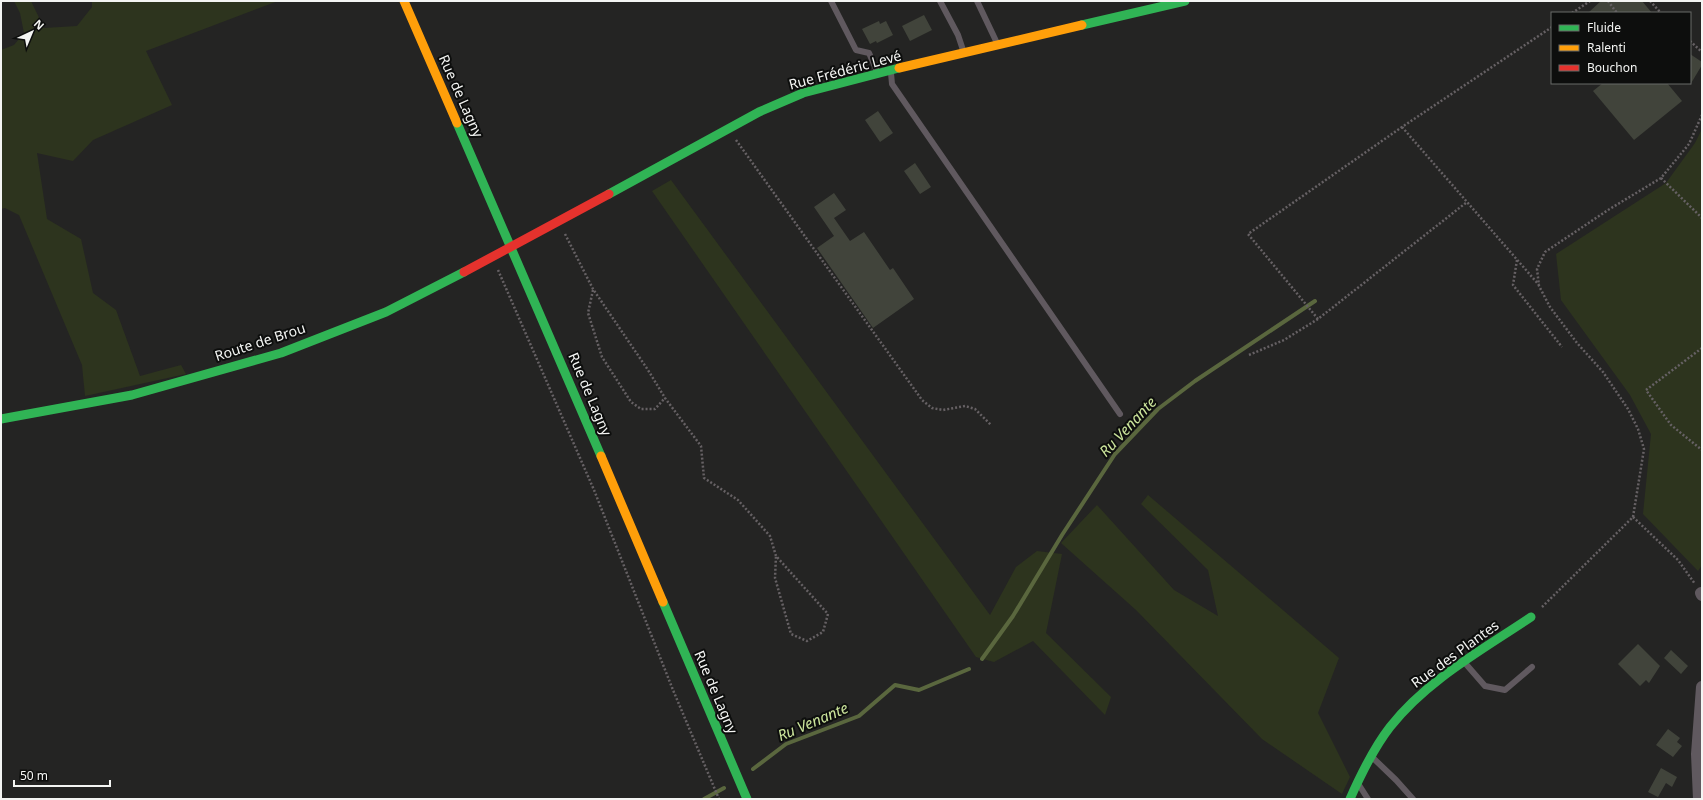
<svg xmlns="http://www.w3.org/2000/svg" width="1703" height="800" font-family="'Noto Sans',sans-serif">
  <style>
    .green { fill: #2d341e }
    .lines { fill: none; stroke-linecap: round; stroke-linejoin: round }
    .stream { stroke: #5a673e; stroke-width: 4 }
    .building { fill: #41443b }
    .path { stroke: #666164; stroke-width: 2.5; stroke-dasharray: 2 2; stroke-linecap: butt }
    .lane { stroke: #60595f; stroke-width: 6 }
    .street { stroke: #60595f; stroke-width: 12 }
    .fast { stroke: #30b455; stroke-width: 9 }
    .slow { stroke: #ff9f0a; stroke-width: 9 }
    .jam { stroke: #e5322d; stroke-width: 9 }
    .labels { text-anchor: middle; stroke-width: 4; stroke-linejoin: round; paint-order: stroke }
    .street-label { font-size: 14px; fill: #f4f5f3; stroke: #0d0e0d }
    .water-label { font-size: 15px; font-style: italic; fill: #cbe49b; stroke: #0d0e0d }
  </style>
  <rect width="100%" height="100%" fill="#242423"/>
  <!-- green -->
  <g class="green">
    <path d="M 14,1 L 31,1 L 44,28 L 77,26 L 92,7 L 92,1 L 278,1 L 146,51 L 172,105 L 93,140 L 73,161 L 37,153 L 47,219 L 81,239 L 93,293 L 116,310 L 140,376 L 181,365 L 186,374 L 85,396 L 82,365 L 19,215 L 5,208 L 1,209 L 1,50 L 14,45 L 24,33 L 20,13 Z"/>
    <path d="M 1702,129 L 1702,565 L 1698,571 L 1643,514 L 1651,434 L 1630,395 L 1561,300 L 1556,254 L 1666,183 L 1695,143 Z"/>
    <path d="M 671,180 L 990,615 L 1016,567 L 1037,551 L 1062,554 L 1046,633 L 1111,697 L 1105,715 L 1033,641 L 994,662 L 976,657 L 652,191 Z"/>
    <path d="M 1148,495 L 1339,658 L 1318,713 L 1350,777 L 1342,794 L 1262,739 L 1136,610 L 1061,543 L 1097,505 L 1174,590 L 1218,616 L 1208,570 L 1141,504 Z"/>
  </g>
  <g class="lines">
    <!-- stream -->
    <g class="stream">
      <path d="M 982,659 L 1013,616 L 1062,535 L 1115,454 L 1158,409 L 1195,381 L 1315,301"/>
      <path d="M 753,769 L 786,744 L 859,716 L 895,685 L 919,690 L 969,669"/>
      <path d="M 704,799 L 724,788"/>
    </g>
  </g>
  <!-- building -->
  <g class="building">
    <path d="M 1601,1 L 1642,1 L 1652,13 L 1588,13 Z"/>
    <path d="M 924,15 L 932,30 L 910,41 L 902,26 Z"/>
    <path d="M 879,21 L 880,24 L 886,21 L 893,35 L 877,43 L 876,41 L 870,44 L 862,29 Z"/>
    <path d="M 1690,54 L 1702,62 L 1702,65 L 1690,85 Z"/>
    <path d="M 1603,83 L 1667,83 L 1682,101 L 1634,140 L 1593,91 Z"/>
    <path d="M 878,111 L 893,133 L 880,142 L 865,120 Z"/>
    <path d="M 915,163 L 931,187 L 920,194 L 904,171 Z"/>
    <path d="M 834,193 L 846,210 L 834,218 L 850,241 L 864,232 L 890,270 L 893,268 L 914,299 L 873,328 L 817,248 L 834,236 L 814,207 Z"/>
    <path d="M 1638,644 L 1660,666 L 1649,683 L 1646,680 L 1640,686 L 1618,664 Z"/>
    <path d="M 1671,650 L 1688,666 L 1681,674 L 1664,658 Z"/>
    <path d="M 1668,729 L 1680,738 L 1677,742 L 1682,746 L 1673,757 L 1656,745 Z"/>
    <path d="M 1661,768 L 1677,777 L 1672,787 L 1666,783 L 1658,797 L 1648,792 Z"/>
  </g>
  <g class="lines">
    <!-- path -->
    <g class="path">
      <path d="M 1608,1 L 1617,13"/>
      <path d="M 1650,1 L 1661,13"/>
      <path d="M 1572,13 L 1590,1"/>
      <path d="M 1690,41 L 1702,52"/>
      <path d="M 1402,127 L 1539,285"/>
      <path d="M 736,140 L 922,400 L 932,408 L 943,410 L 965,406 L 975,409 L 991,425"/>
      <path d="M 1661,178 L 1702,218"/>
      <path d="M 565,234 L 593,289 L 648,370 L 665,398 L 701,446 L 704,478 L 738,500 L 770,536 L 776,556 L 828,614 L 823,632 L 807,641 L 791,634 L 775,578 L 776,556"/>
      <path d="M 1517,260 L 1513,285 L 1562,347"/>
      <path d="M 498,270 L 594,490 L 673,690 L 719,799"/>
      <path d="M 593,290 L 588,313 L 602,357 L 631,402 L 641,409 L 655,409 L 665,398"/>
      <path d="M 1318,319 L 1248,234 L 1402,127 L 1552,27"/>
      <path d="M 1702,348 L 1646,390 L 1671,425 L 1702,450"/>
      <path d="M 1249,355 L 1284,340 L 1318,319 L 1467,202"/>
      <path d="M 1633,517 L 1678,560 L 1695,584"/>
      <path d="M 1542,607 L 1633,517 L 1644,449 L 1638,429 L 1628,409 L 1603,372 L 1577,343 L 1550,307 L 1539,286 L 1537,269 L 1545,252 L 1608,210 L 1661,178 L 1689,144 L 1702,115"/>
    </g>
    <!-- lane -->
    <g class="lane">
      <path d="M 831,1 L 856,50 L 869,53 L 877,71"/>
      <path d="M 940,1 L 958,35 L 964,53"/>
      <path d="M 977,1 L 997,43"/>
      <path d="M 891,73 L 892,84 L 1120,414"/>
      <path d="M 1465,663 L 1485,686 L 1505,690 L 1532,667"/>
      <path d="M 1372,757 L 1396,780 L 1413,799"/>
      <path d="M 1359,785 L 1368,799"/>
    </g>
    <!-- street -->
    <g class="street">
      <path d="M 1701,593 L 1702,595"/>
      <path d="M 1699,799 L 1697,754 L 1702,687"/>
    </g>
    <!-- fast -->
    <g class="fast">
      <path d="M 1082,25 L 1185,1"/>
      <path d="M 457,123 L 601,456"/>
      <path d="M 609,194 L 759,112 L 803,93 L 899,68"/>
      <path d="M 1,419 L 132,395 L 281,353 L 386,312 L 464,272"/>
      <path d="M 663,602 L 747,799"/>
      <path d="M 1350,799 C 1361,774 1373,749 1390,727 C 1427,680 1482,650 1531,617"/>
    </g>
    <!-- slow -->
    <g class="slow">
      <path d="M 404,1 L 457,123"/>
      <path d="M 899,68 L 1082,25"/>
      <path d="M 601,456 L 663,602"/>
    </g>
    <!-- jam -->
    <path class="jam" d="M 464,272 L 609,194"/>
  </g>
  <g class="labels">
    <!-- street labels -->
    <g class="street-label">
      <text transform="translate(845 70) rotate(-15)" y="5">Rue Frédéric Levé</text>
      <text transform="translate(461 96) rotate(66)" y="5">Rue de Lagny</text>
      <text transform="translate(260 342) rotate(-18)" y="5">Route de Brou</text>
      <text transform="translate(590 394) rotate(67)" y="5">Rue de Lagny</text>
      <text transform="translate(1455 654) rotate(-36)" y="5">Rue des Plantes</text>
      <text transform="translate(716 692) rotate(67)" y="5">Rue de Lagny</text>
    </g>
    <!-- water labels -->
    <g class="water-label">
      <text transform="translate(1128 427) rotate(-47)" y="5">Ru Venante</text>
      <text transform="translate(813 722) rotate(-23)" y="5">Ru Venante</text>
    </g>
  </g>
  <!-- border -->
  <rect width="1703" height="800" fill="none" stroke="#f4f5f3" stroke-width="4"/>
  <!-- legend -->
  <rect x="1551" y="12" width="140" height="72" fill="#0d0e0d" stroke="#696a69"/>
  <rect x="1559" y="25" width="20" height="6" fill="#30b455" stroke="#696a69"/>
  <text x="1587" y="32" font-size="12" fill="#f4f5f3">Fluide</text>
  <rect x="1559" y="45" width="20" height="6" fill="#ff9f0a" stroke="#696a69"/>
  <text x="1587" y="52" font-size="12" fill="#f4f5f3">Ralenti</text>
  <rect x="1559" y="65" width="20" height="6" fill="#e5322d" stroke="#696a69"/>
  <text x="1587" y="72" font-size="12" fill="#f4f5f3">Bouchon</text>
  <!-- north arrow -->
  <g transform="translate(32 32) rotate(44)" stroke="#0d0e0d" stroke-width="3" paint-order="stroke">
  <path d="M0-3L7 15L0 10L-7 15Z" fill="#f4f5f3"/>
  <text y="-6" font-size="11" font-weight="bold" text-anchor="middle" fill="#f4f5f3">N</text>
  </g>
  <!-- scale -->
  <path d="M14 780v6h96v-6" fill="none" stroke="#f4f5f3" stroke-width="2"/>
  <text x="20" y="780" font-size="12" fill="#f4f5f3" stroke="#0d0e0d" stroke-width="3" paint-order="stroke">50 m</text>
</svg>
